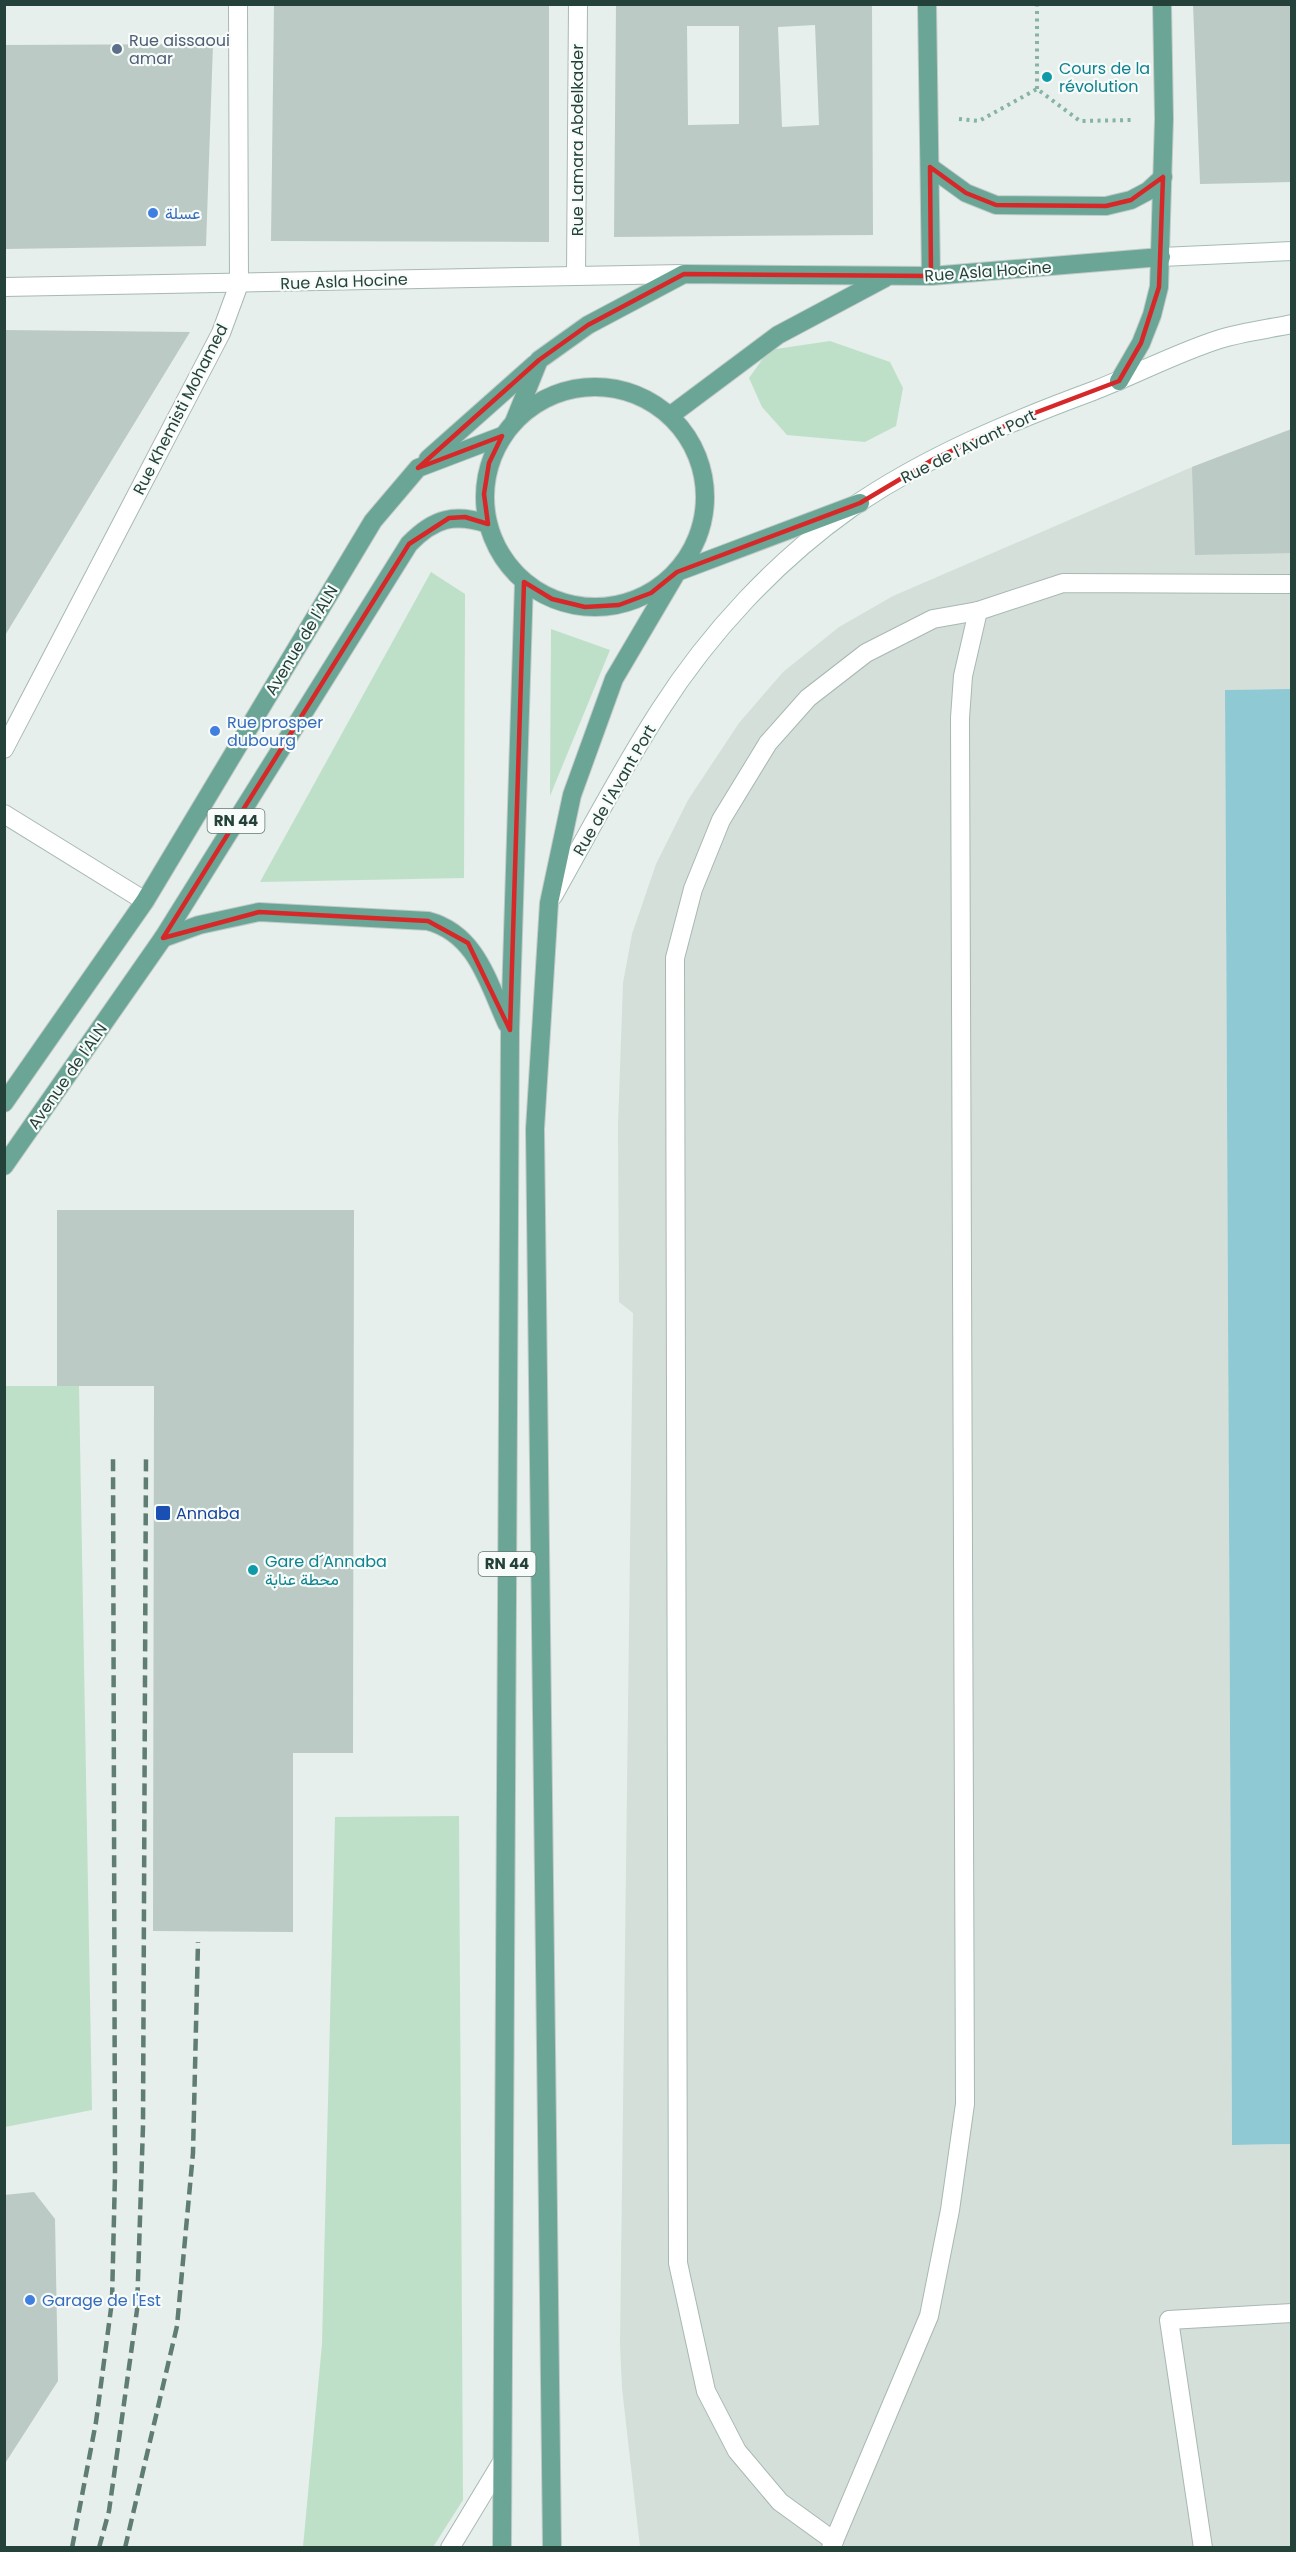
<svg xmlns="http://www.w3.org/2000/svg" width="1296" height="2552" font-family="Poppins,Vazirmatn,sans-serif">
  <style>
    .built { fill: #d4dfda }
    .green { fill: #bfe0c8 }
    .water { fill: #8ec9d4 }
    .building { fill: #bbcac4; fill-rule: evenodd }
    .lines { fill: none; stroke-linecap: round; stroke-linejoin: round }
    .lane-casing { stroke: #a8b8b2; stroke-width: 20 }
    .street-casing { stroke: #a8b8b2; stroke-width: 20 }
    .secondary-casing { stroke: #a4bbb3; stroke-width: 20 }
    .primary-casing { stroke: #c2cac8; stroke-width: 20 }
    .path { stroke: #86b3a5; stroke-width: 4; stroke-dasharray: 3 4.5; stroke-linecap: butt }
    .lane { stroke: #fff; stroke-width: 18 }
    .street { stroke: #fff; stroke-width: 18 }
    .secondary { stroke: #fff; stroke-width: 18 }
    .primary { stroke: #6aa596; stroke-width: 18 }
    .rail { stroke: #5f7d75; stroke-width: 4.5; stroke-dasharray: 12 6; stroke-linecap: butt }
    .marked { fill: none; stroke: #d62828; stroke-width: 4.5; stroke-linejoin: round }
    .service-dot { fill: #5c6f8a; stroke: #f7fbf9; stroke-width: 2 }
    .culture-dot { fill: #0f9aa8; stroke: #f7fbf9; stroke-width: 2 }
    .shop-dot { fill: #3f7fe0; stroke: #f7fbf9; stroke-width: 2 }
    .transit-dot { fill: #1a4fb4; stroke: #f7fbf9; stroke-width: 2 }
    .labels { text-anchor: middle; stroke-width: 4.5; stroke-linejoin: round; paint-order: stroke }
    .shield { fill: #f7fbf9; stroke: #637a73; stroke-width: 1.5 }
    .shield-label { font-size: 15px; font-weight: bold; fill: #24423a }
    .service-label { font-size: 16px; fill: #4e5e75; stroke: #f7fbf9; text-anchor: start }
    .culture-label { font-size: 16px; fill: #0d838f; stroke: #f7fbf9; text-anchor: start }
    .street-label { font-size: 16px; fill: #24423a; stroke: #f7fbf9 }
    .shop-label { font-size: 16px; fill: #366cbe; stroke: #f7fbf9; text-anchor: start }
    .transit-label { font-size: 16px; fill: #164399; stroke: #f7fbf9; text-anchor: start }
  </style>
  <rect width="100%" height="100%" fill="#e6efeb"/>
  <!-- built -->
  <path class="built" d="M 1291,429 L 1291,689 L 1225,690 L 1232,2145 L 1291,2144 L 1291,2547 L 640,2547 L 622,2388 L 620,2344 L 633,1313 L 619,1302 L 618,1125 L 623,983 L 632,934 L 656,864 L 688,800 L 739,723 L 783,672 L 839,627 L 893,596 L 1192,467 Z"/>
  <!-- green -->
  <g class="green">
    <path d="M 830,341 L 890,362 L 903,388 L 896,426 L 865,442 L 787,435 L 762,407 L 749,378 L 769,350 Z"/>
    <path d="M 431,572 L 465,594 L 464,878 L 260,882 Z"/>
    <path d="M 551,629 L 610,650 L 550,796 Z"/>
    <path d="M 5,1386 L 79,1386 L 92,2110 L 5,2127 Z"/>
    <path d="M 459,1816 L 463,2500 L 433,2547 L 303,2547 L 322,2344 L 335,1817 Z"/>
  </g>
  <!-- water -->
  <path class="water" d="M 1291,689 L 1292,2144 L 1232,2145 L 1225,690 Z"/>
  <!-- building -->
  <g class="building">
    <path d="M 274,4 L 549,4 L 549,242 L 271,241 Z"/>
    <path d="M 616,4 L 872,4 L 873,235 L 614,237 ZM 815,25 L 819,125 L 782,127 L 778,27 ZM 687,26 L 739,26 L 739,124 L 688,125 Z"/>
    <path d="M 1193,4 L 1292,4 L 1292,182 L 1200,184 Z"/>
    <path d="M 213,44 L 206,246 L 4,249 L 4,45 Z"/>
    <path d="M 4,330 L 190,332 L 4,637 Z"/>
    <path d="M 1292,429 L 1292,553 L 1195,555 L 1192,467 Z"/>
    <path d="M 57,1210 L 354,1210 L 353,1753 L 293,1753 L 293,1932 L 153,1931 L 154,1386 L 57,1386 Z"/>
    <path d="M 34,2192 L 55,2219 L 58,2381 L 4,2465 L 4,2195 Z"/>
  </g>
  <g class="lines">
    <defs>
      <g id="lane">
        <path d="M 834,2541 L 780,2502 L 737,2451 L 706,2391 L 678,2263 L 675,958 L 693,889 L 721,820 L 768,743 L 808,698 L 866,653 L 933,619 L 978,611 L 1063,583 L 1292,584"/>
        <path d="M 450,2548 L 502,2462"/>
        <path d="M 831,2548 L 929,2316 L 950,2210 L 965,2104 L 960,718 L 963,676 L 978,611"/>
        <path d="M 1203,2548 L 1169,2320 L 1292,2313"/>
      </g>
      <g id="street">
        <path d="M 576,275 L 578,4"/>
        <path d="M 4,287 L 684,274"/>
        <path d="M 4,749 L 221,333 L 239,284 L 238,4"/>
        <path d="M 4,814 L 145,901"/>
      </g>
      <g id="secondary">
        <path d="M 1161,257 L 1292,251"/>
        <path d="M 553,896 C 588,834 621,770 660,710 C 709,633 776,561 851,508 C 925,457 1009,422 1093,391 C 1135,375 1176,353 1220,339 C 1242,332 1268,329 1292,324"/>
      </g>
      <g id="primary">
        <path d="M 927,4 L 931,276"/>
        <path d="M 930,167 L 966,193 L 996,205 L 1106,206 L 1131,200 L 1148,191 L 1163,177"/>
        <path d="M 1119,381 L 1141,343 L 1152,315 L 1159,287 L 1164,119 L 1162,4"/>
        <circle cx="595" cy="497" r="110"/>
        <path d="M 671,415 L 778,335 L 885,278"/>
        <path d="M 514,422 L 539,360 L 588,325 L 684,274 L 931,276 L 1161,257"/>
        <path d="M 428,459 L 535,364"/>
        <path d="M 163,938 L 199,925 L 259,912 L 428,921 C 477,934 488,983 507,1024"/>
        <path d="M 4,1103 L 145,901 L 373,521 L 418,468 L 502,436"/>
        <path d="M 4,1166 L 163,938 L 409,544 C 434,518 454,513 488,524"/>
        <path d="M 502,2548 L 510,1030 L 524,582"/>
        <path d="M 552,2548 L 535,1129 L 549,903 L 572,795 L 614,679 L 677,572 L 860,503"/>
      </g>
    </defs>
    <!-- lane casing -->
    <use href="#lane" class="lane-casing"/>
    <!-- street casing -->
    <use href="#street" class="street-casing"/>
    <!-- secondary casing -->
    <use href="#secondary" class="secondary-casing"/>
    <!-- primary casing -->
    <use href="#primary" class="primary-casing"/>
    <!-- path -->
    <g class="path">
      <path d="M 1037,89 L 1037,4"/>
      <path d="M 959,119 L 979,121 L 1037,89 L 1080,121 L 1134,120"/>
    </g>
    <!-- lane -->
    <use href="#lane" class="lane"/>
    <!-- street -->
    <use href="#street" class="street"/>
    <!-- secondary -->
    <use href="#secondary" class="secondary"/>
    <!-- primary -->
    <use href="#primary" class="primary"/>
    <!-- rail -->
    <g class="rail">
      <path d="M 72,2548 L 96,2422 L 112,2301 L 115,2175 L 113,1454"/>
      <path d="M 99,2548 L 109,2511 L 137,2310 L 143,2126 L 146,1456"/>
      <path d="M 125,2548 L 177,2326 L 193,2153 L 198,1942"/>
    </g>
  </g>
  <!-- marked area -->
  <path class="marked" d="M 930,167 L 966,193 L 996,205 L 1106,206 L 1131,200 L 1163,177 L 1159,287 L 1141,343 L 1119,381 L 1024,417 L 934,459 L 860,503 L 677,572 L 651,593 L 619,605 L 585,607 L 552,599 L 524,582 L 510,1030 L 468,943 L 428,921 L 259,912 L 163,938 L 409,544 L 449,518 L 465,517 L 488,524 L 484,494 L 489,463 L 502,436 L 418,468 L 539,360 L 588,325 L 684,274 L 931,276 Z"/>
  <!-- markers -->
  <circle class="service-dot" cx="117" cy="49" r="6"/>
  <g class="culture-dot">
    <circle cx="1047" cy="77" r="6"/>
    <circle cx="253" cy="1570" r="6"/>
  </g>
  <g class="shop-dot">
    <circle cx="153" cy="213" r="6"/>
    <circle cx="215" cy="731" r="6"/>
    <circle cx="30" cy="2300" r="6"/>
  </g>
  <rect class="transit-dot" x="155" y="1505" width="16" height="16" rx="3"/>
  <g class="labels">
    <!-- shield labels -->
    <g class="shield">
      <rect x="207.5" y="809" width="57" height="24" rx="4.5"/>
      <rect x="478.5" y="1552" width="57" height="24" rx="4.5"/>
    </g>
    <g class="shield-label">
      <text x="236" y="826">RN 44</text>
      <text x="507" y="1569">RN 44</text>
    </g>
    <!-- service labels -->
    <g class="service-label">
      <text x="129" y="46">Rue aissaoui<tspan x="129" dy="18">amar</tspan></text>
    </g>
    <!-- culture labels -->
    <g class="culture-label">
      <text x="1059" y="74">Cours de la<tspan x="1059" dy="18">révolution</tspan></text>
      <text x="265" y="1567">Gare d´Annaba<tspan x="265" dy="18">محطة عنابة</tspan></text>
    </g>
    <!-- street labels -->
    <g class="street-label">
      <text transform="translate(577 140) rotate(-90)" y="6">Rue Lamara Abdelkader</text>
      <text transform="translate(988 271) rotate(-4)" y="6">Rue Asla Hocine</text>
      <text transform="translate(344 281) rotate(-2)" y="6">Rue Asla Hocine</text>
      <text transform="translate(180 409) rotate(-63)" y="6">Rue Khemisti Mohamed</text>
      <text transform="translate(968 446) rotate(-26)" y="6">Rue de l'Avant Port</text>
      <text transform="translate(301 640) rotate(-59)" y="6">Avenue de l'ALN</text>
      <text transform="translate(614 790) rotate(-60)" y="6">Rue de l'Avant Port</text>
      <text transform="translate(67 1076) rotate(-55)" y="6">Avenue de l'ALN</text>
    </g>
    <!-- shop labels -->
    <g class="shop-label">
      <text x="165" y="219">عسلة</text>
      <text x="227" y="728">Rue prosper<tspan x="227" dy="18">dubourg</tspan></text>
      <text x="42" y="2306">Garage de l'Est</text>
    </g>
    <!-- transit labels -->
    <g class="transit-label">
      <text x="176" y="1519">Annaba</text>
    </g>
  </g>
  <!-- border -->
  <rect width="1296" height="2552" fill="none" stroke="#24423a" stroke-width="12"/>
</svg>
